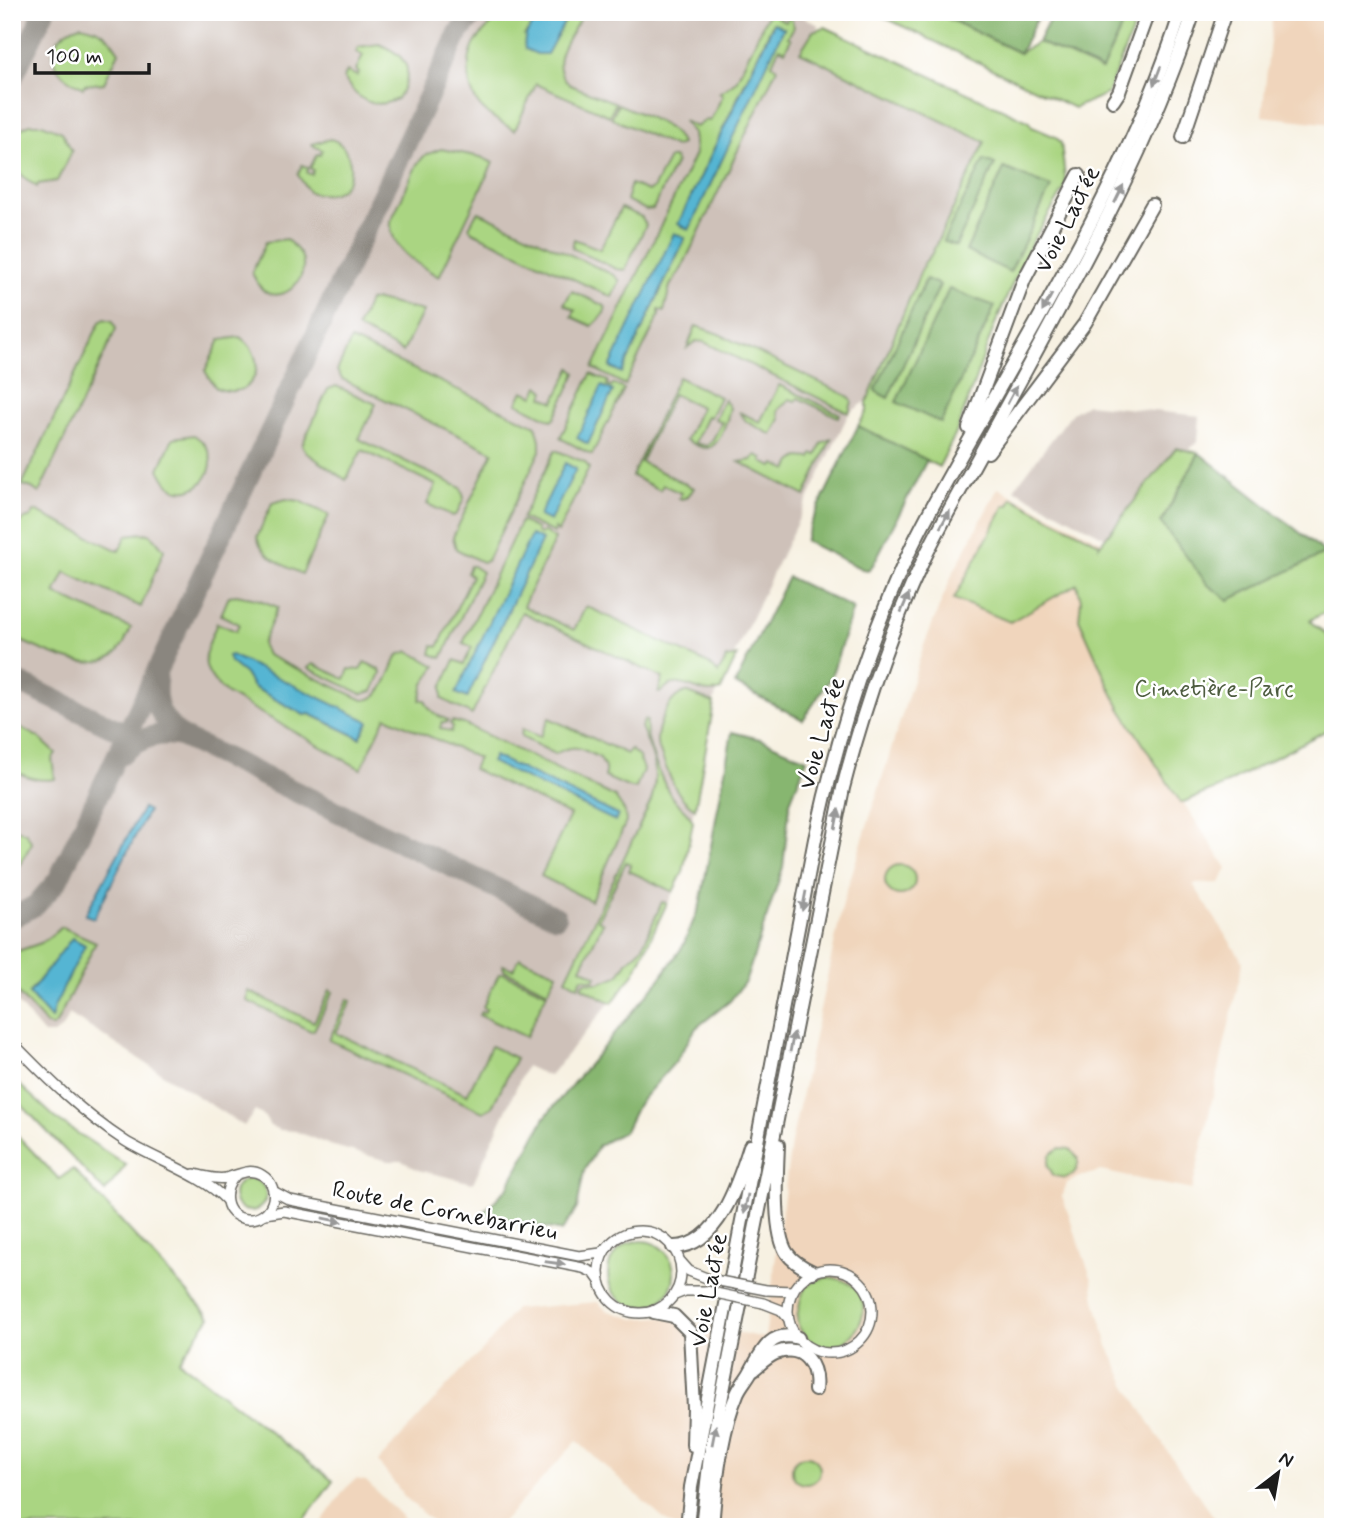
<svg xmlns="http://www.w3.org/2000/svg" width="1345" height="1539" font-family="Mynerve,sans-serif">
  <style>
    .built { fill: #f0d5bc }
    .industrial { fill: #cec1b9 }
    .green { fill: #aad582; stroke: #63784f; stroke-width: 2; fill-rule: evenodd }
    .forest { fill: #87b670; stroke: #526946; stroke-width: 2 }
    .water { fill: #55b5d3; stroke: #386878; stroke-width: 2 }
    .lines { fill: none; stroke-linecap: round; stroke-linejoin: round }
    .taxiway { stroke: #8a867f; stroke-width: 21 }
    .secondary-casing { stroke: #696761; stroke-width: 12 }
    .highway-casing { stroke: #696761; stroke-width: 16 }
    .secondary { stroke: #fff; stroke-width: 9 }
    .highway { stroke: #fff; stroke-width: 12 }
    .secondary-bridge-casing { stroke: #696761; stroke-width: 12; stroke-linecap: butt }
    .secondary-bridge { stroke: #fff; stroke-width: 9 }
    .oneway { fill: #999 }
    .labels { text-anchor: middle; stroke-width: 5; stroke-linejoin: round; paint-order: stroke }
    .street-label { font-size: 24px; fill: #1c1c1c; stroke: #fff }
    .park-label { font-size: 24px; fill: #4e5d40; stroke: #fff }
  </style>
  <rect width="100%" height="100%" fill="#fff"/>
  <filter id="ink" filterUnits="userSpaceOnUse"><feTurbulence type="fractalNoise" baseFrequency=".0143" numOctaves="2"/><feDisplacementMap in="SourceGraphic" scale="14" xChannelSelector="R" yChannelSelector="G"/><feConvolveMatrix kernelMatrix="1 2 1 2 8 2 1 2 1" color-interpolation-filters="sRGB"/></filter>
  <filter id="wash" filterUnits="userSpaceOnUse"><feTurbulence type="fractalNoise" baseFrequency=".00686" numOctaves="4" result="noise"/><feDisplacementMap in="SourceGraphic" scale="28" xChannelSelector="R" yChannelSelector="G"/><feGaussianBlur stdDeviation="1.57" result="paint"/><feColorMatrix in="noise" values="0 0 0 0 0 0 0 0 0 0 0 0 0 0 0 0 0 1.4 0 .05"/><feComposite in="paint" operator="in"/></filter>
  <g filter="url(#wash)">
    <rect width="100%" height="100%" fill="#f7f1e2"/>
    <!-- built -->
    <g class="built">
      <path d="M 1273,12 L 1333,16 L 1333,124 L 1262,116 Z"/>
      <path d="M 998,488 L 1103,542 L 1077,583 L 1081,600 L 1079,619 L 1120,708 L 1227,868 L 1220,883 L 1193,884 L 1243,962 L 1192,1190 L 1101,1171 L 1079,1177 L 1067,1183 L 1062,1196 L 1092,1280 L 1095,1300 L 1108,1346 L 1127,1386 L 1167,1451 L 1221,1527 L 675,1527 L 660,1516 L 577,1441 L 498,1527 L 438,1527 L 405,1497 L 378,1462 L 462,1370 L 484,1349 L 515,1309 L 598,1302 L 606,1310 L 634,1319 L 659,1317 L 765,1338 L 791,1143 L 844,899 L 924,645 L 952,575 Z"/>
      <path d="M 356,1479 L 366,1481 L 412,1527 L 318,1527 L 345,1489 Z"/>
    </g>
    <!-- industrial -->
    <g class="industrial">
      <path d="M 12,12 L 792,12 L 819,25 L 804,55 L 985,141 L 931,255 L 924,263 L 867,401 L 849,413 L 718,689 L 711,709 L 683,872 L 635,972 L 551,1074 L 548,1076 L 526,1066 L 473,1183 L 418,1170 L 402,1161 L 388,1161 L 330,1145 L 295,1131 L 280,1130 L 270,1126 L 264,1116 L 255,1111 L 244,1126 L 69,1014 L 62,1028 L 54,1034 L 44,1034 L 12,997 Z"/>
      <path d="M 1087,404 L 1200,416 L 1198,441 L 1189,450 L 1176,449 L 1106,538 L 1014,489 L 1072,413 Z"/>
    </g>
    <!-- green -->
    <g class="green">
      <path d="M 503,12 L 545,12 L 525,34 L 564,23 L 570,12 L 584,12 C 572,35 544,63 570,85 L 616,103 L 609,116 L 536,84 L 515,130 C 491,118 470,106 469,76 C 468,65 469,55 474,45 C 481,32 494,22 503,12 Z"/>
      <path d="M 770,12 L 778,12 L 776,17 L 786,22 L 790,15 L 794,27 L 788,37 L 791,39 L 785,51 L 779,48 L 772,64 L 777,68 L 682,268 L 670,286 L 664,312 L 659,310 L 659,316 L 625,385 L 593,368 L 695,154 L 693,133 L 683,121 L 696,127 L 706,120 L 710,121 L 723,95 L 719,93 L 736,81 L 768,14 ZM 773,23 L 784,28 L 678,224 ZM 685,239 L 622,372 L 611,367 L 610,367 Z"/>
      <path d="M 873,12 L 935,12 L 1019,53 L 1038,42 L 1101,70 L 1128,12 L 1140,12 L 1107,94 L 1074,108 Z"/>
      <path d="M 81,25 C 102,29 108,35 119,52 L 104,83 L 84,85 L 83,88 C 77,84 69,81 64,76 C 42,55 57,31 81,25 Z"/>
      <path d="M 825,27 L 1028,121 L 1032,127 L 1056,137 L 1061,143 L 1066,186 L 1031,244 L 1016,276 L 995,324 L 956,433 L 939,467 L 858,426 L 867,411 L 867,402 L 924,263 L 931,255 L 985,142 L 800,52 L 813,31 Z"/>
      <path d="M 379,44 C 408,56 416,71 397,99 C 372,111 356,99 344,78 L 347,71 L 357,76 L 359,73 L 356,70 L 363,55 L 356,52 L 358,47 Z"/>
      <path d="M 618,104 C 635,112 677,125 681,144 L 675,147 L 611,118 Z"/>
      <path d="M 30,124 L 42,124 L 62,132 L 72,151 L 57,181 L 38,184 L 37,187 C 14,172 12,164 12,138 L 20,129 Z"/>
      <path d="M 330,139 C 359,145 361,207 309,192 L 298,175 L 302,165 L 308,168 L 307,173 L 312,175 L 313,170 L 310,168 L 317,154 L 320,155 L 322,150 L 312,145 L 312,144 Z"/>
      <path d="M 441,149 L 481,157 L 493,163 L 439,277 C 419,265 388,248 391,221 L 417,164 L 425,155 Z"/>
      <path d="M 669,158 L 674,158 L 676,162 L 653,209 L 646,210 L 626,200 L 631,184 L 648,191 L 653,189 Z"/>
      <path d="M 621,208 L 642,217 L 646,225 L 625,270 L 616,269 L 572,248 L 574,239 L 600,249 Z"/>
      <path d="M 479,212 L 614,275 L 620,281 L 612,297 L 472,232 L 469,227 L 476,214 Z"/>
      <path d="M 286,239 C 291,244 298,249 301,255 C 311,276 285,305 264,291 C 259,287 255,279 252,273 L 266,242 Z"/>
      <path d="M 572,291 L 605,306 C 608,313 596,322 592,326 L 572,317 L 575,310 L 564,304 Z"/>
      <path d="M 377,300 L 423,311 L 403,352 L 357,328 L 369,301 Z"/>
      <path d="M 104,319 L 113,321 L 116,329 L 39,493 L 32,488 L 22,485 L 100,322 Z"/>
      <path d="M 696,326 L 719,334 L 848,396 L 852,401 L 849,413 L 704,342 L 696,341 L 687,348 Z"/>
      <path d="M 240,337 C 272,360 254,403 216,388 L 205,371 L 220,340 Z"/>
      <path d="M 351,340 L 536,426 L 540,440 L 540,451 L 487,561 L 482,562 L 456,549 L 453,537 L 493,452 L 342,379 L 337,371 Z"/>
      <path d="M 571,368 L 576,373 L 554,419 L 551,420 L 517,403 L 523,391 L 534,396 L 539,386 L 545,391 L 543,397 L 554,402 Z"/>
      <path d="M 591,374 L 608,381 L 607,385 L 611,387 L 613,384 L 624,389 L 592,455 L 560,438 Z"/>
      <path d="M 678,377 L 720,397 L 710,417 L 707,416 L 695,443 L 707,446 L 712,441 L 722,422 L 715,419 L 724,399 L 730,408 C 728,419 720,446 708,448 C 700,449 692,443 686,440 L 701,407 L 673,394 L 641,462 L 694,488 C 690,494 687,499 679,499 L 681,493 L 663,485 L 660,490 L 632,476 Z"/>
      <path d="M 779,385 L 840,414 L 838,417 L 798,398 L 796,401 L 789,399 C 786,405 781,406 778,411 L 780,419 L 772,435 L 747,422 L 739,412 L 760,422 Z"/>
      <path d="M 336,386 L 376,404 L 359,439 L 461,488 L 464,498 L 457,514 L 453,516 L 427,504 L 436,485 L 362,450 L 346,480 L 307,453 L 302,445 L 328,389 Z"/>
      <path d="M 194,435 C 232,459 198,503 172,487 C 166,484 162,475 159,469 L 173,438 Z"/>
      <path d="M 831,439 L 805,496 L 739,462 L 751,460 L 756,455 L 763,458 L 762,462 L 773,467 L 775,464 L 788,470 L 792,462 L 799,457 L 811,458 L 813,454 L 817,455 L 822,443 Z"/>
      <path d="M 1176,448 L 1199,453 L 1161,522 L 1228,599 L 1326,553 L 1329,557 L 1328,611 L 1310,620 C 1315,629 1326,630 1329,638 C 1337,654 1333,707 1333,727 L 1218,788 L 1181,803 L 1120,708 L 1109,686 L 1079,619 L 1081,600 L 1077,584 L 1010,622 L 954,599 L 1005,505 L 1009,505 L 1012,498 L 1099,543 L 1099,546 Z"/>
      <path d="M 555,450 L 585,462 L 589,468 L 558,532 L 555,529 L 554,533 L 522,518 Z"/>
      <path d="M 286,499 L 300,501 L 329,515 L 302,574 C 285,566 262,557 257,537 L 272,503 Z"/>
      <path d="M 35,511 L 119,551 L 127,535 C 151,532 150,531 164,550 L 141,607 L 65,572 L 55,594 L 131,628 C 127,637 122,650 113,656 C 86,675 39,648 12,637 L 12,536 C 17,526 19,520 31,517 Z"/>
      <path d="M 521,521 L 537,529 L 536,532 L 541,534 L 543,531 L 555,539 L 523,606 L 574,630 L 586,606 L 709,664 L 718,673 L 727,658 L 737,656 L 721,690 C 699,700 679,669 660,693 L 658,692 L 663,678 L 522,612 L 472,715 L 442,699 L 442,687 L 455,660 L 464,664 L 472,647 L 463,643 ZM 531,536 L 541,541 L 467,698 L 457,693 Z"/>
      <path d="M 470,566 L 473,566 L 482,572 L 442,658 L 431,654 L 433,645 L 438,647 L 472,576 L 467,573 Z"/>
      <path d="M 236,595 L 257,599 L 278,607 L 262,644 L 267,655 L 363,700 C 383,701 390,671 398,655 L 409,651 L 436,666 L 424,684 L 420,700 L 425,700 C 429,711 437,716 448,720 L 446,723 L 442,722 L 440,728 L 451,732 L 453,726 L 450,724 L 452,721 L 464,724 L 615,797 L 625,812 L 626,822 L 591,901 L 541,876 L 570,815 L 473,769 L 478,758 L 386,717 L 361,769 L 227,694 C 197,668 203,657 217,623 L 236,631 L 239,624 L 221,615 L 229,596 ZM 245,674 L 360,738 L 310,714 L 304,715 L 253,687 Z"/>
      <path d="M 365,662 L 380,670 L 381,674 L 373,691 L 362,694 L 308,668 L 313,664 L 345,679 L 349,669 L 360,670 Z"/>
      <path d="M 686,692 L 714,703 L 695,809 C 673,796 667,768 657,744 C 656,728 668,696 686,692 Z"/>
      <path d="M 549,718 L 627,754 L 630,749 L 639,757 L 643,770 L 636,788 L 630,788 L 605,777 L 605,768 L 600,758 C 581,749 575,742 555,754 L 521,737 L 522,729 L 540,737 Z"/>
      <path d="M 645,719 L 647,721 C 643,737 662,781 671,796 C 678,806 689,811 693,822 L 683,872 L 673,892 L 629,871 L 631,865 L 626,862 L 598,920 L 603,923 L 581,968 L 596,976 L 594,980 L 582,978 L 578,986 L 566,979 L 651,801 C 660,770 653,755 641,727 Z"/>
      <path d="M 12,723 L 38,737 L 56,753 L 52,759 L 55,779 C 38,782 27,777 12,770 L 12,758 L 19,744 L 12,740 Z"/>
      <path d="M 12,827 L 26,833 L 32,843 L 20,864 L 12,873 Z"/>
      <circle cx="900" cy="880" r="15"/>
      <path d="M 662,902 L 667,903 L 635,972 L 612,1003 L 581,987 L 585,982 L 599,983 L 618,976 L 628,961 L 642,948 Z"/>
      <path d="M 62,927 L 96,942 L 56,1024 L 52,1027 L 46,1024 L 12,987 L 12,953 L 41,943 ZM 57,958 L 54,1007 L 51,1018 L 29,993 Z"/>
      <path d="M 520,958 L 557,973 L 548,991 L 504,970 L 503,965 L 513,969 Z"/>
      <path d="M 503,973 L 547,993 L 526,1037 L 479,1015 L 481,1012 L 484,1013 L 486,1009 L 483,1007 L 499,974 Z"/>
      <path d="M 330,990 L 333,992 L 314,1030 L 311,1031 L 247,1001 L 248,991 L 314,1022 Z"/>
      <path d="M 348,999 L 351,1001 L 336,1033 L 467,1095 L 491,1046 L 516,1058 L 492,1107 L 483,1112 L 329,1040 Z"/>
      <path d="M 12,1078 L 59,1121 L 126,1165 L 105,1192 L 12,1095 Z"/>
      <path d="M 12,1130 L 59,1179 L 73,1169 L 210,1317 L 179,1361 L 333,1481 L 299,1527 L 12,1527 Z"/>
      <path d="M 1059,1148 L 1070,1149 L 1078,1158 C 1079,1169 1075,1175 1064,1178 L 1053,1175 L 1048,1165 L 1050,1155 Z"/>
      <circle cx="250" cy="1195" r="16"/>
      <circle cx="641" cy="1274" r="33"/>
      <path d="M 828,1277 C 903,1286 841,1384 802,1332 C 795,1322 797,1317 799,1307 C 802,1289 806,1281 828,1277 Z"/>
      <circle cx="806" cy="1470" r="14"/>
    </g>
    <!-- forest -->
    <g class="forest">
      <path d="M 935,12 L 1040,12 L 1020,53 Z"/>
      <path d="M 1053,12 L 1128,12 L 1102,70 L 1038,42 Z"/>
      <path d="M 984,160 L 995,164 L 956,246 L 943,241 Z"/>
      <path d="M 1004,168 L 1051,187 L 1010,272 L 966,251 Z"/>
      <path d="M 926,279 L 940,285 L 888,398 L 875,391 Z"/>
      <path d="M 949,289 L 995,306 L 941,423 L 896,402 Z"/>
      <path d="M 858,426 L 927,460 L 873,565 L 868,570 L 862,569 L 805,541 L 812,521 Z"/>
      <path d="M 1199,453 L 1326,553 L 1229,600 L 1208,585 L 1161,523 Z"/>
      <path d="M 788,577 L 853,608 L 831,677 L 803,720 L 735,684 Z"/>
      <path d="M 732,732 L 760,739 L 807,759 L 790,802 L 783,867 L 746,980 L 730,1001 L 696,1028 L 676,1061 L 638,1104 L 625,1131 L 599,1145 L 584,1171 L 577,1208 L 562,1231 L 482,1214 L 508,1187 L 545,1117 L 656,984 L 683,946 L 700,905 Z"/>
    </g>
    <!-- water -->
    <g class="water">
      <path d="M 545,12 L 570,12 L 547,54 L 537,54 L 525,49 C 521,33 535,23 545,12 Z"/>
      <path d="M 774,23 L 784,28 L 689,230 L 678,224 Z"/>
      <path d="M 674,233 L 685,238 L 622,373 L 610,367 Z"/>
      <path d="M 602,386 L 613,391 L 588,444 L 577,438 Z"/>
      <path d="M 565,463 L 576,469 L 550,521 L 539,516 Z"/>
      <path d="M 531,535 L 542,540 L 467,698 L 456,693 Z"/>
      <path d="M 231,655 L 366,720 L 369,722 L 360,738 L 310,714 L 304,715 L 253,687 L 245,674 L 230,662 L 228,656 Z"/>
      <path d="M 494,756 L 618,815 L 615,821 L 491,762 Z"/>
      <path d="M 143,808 L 148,811 L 94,918 L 85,915 Z"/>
      <path d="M 72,938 L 85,945 L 54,1007 L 51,1019 L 29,994 Z"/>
    </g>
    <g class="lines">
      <!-- taxiway -->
      <g class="taxiway">
        <path d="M 12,79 L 44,12"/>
        <path d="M 157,678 C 153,704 161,721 182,737 L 556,917"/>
        <path d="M 12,679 L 127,734"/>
        <path d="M 118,757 C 136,740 158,730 182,737"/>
        <path d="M 12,918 L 36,905 L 58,880 L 459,32 L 476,12"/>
      </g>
    </g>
  </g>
  <g filter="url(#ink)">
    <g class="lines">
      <defs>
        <g id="secondary">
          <path d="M 12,1042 C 47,1078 82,1113 125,1141 C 154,1159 204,1176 226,1200"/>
          <path d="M 194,1174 C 205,1176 216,1180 226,1178 C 239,1175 249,1167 262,1175 C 284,1188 272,1221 247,1219 C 223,1217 221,1189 236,1175"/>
          <path d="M 273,1191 L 290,1200 L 579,1256 L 601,1253 L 609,1246"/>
          <path d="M 265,1214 L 284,1211 L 583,1268 L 594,1273 L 599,1280"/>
          <circle cx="640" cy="1272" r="41"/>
          <path d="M 681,1262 L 689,1271 L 709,1279"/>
          <circle cx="830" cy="1311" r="42"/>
          <path d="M 766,1290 L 793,1291"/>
          <path d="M 675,1295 L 685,1291 L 706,1291"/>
          <path d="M 763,1303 L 781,1310 L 788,1318"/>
        </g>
        <g id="highway">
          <path d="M 1113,101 L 1119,92 L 1148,12"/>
          <path d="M 1183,137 L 1225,12"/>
          <path d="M 969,428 L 1024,280 L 1079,175"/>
          <path d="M 988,452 L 1085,323 L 1152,205"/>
          <path d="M 778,1145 C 777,1170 773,1233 787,1253 C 793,1262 802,1267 813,1272"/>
          <path d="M 673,1247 C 718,1248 739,1181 750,1146"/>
          <path d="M 654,1312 L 674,1316 L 690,1332 L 694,1408 L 693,1445"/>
          <path d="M 754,1369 C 760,1364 768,1356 776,1353 C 804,1343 818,1366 815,1390"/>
          <path d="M 687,1527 L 691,1487 L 815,839 C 837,737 868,639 913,544 C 937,495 965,448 992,401 C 1063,276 1137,150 1181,12"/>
          <path d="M 702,1527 L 710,1456 L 843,788 C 863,711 888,636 922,563 C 939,527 960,491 979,456 C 1057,311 1142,169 1194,12"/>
          <path d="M 712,1527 C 715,1487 721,1431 737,1394 C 740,1386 747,1379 751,1371 C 762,1351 771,1330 798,1338"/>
        </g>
      </defs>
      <!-- secondary casing -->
      <use href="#secondary" class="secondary-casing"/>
      <!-- highway casing -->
      <use href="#highway" class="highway-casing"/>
      <!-- secondary -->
      <use href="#secondary" class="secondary"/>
      <!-- highway -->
      <use href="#highway" class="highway"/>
      <defs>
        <g id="secondary-bridge">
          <path d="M 709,1279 L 766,1290"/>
          <path d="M 706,1291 L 763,1303"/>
        </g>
      </defs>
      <!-- secondary-bridge casing -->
      <use href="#secondary-bridge" class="secondary-bridge-casing"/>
      <!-- secondary-bridge -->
      <use href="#secondary-bridge" class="secondary-bridge"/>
    </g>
    <!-- one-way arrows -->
    <defs><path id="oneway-solid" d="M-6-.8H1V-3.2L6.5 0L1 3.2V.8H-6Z" transform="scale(1.75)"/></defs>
    <g class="oneway">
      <use href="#oneway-solid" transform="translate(1157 76) rotate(111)"/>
      <use href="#oneway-solid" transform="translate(1119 194) rotate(-64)"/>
      <use href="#oneway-solid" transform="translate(1047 303) rotate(119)"/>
      <use href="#oneway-solid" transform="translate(1012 395) rotate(-62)"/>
      <use href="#oneway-solid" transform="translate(945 519) rotate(-61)"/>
      <use href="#oneway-solid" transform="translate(905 603) rotate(-67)"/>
      <use href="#oneway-solid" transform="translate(837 819) rotate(-79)"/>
      <use href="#oneway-solid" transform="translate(804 901) rotate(101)"/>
      <use href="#oneway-solid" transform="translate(792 1042) rotate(-79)"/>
      <use href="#oneway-solid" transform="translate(746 1204) rotate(101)"/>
      <use href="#oneway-solid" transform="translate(332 1220) rotate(11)"/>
      <use href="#oneway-solid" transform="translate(555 1263) rotate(8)"/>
      <use href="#oneway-solid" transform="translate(714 1435) rotate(-79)"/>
    </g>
  </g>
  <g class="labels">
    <!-- street labels -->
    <g class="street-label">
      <text transform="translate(1067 219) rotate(-63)" y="8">Voie Lactée</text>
      <text transform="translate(821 733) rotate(-74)" y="8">Voie Lactée</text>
      <text transform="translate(445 1210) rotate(11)" y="8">Route de Cornebarrieu</text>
      <text transform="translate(708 1290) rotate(-79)" y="8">Voie Lactée</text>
    </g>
    <!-- park labels -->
    <g class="park-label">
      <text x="1214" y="696">Cimetière-Parc</text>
    </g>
  </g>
  <!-- margin -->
  <rect width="1345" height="1539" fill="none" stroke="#fff" stroke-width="42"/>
  <!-- north arrow -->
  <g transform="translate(1278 1473) rotate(31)" stroke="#ffffff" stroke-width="5" paint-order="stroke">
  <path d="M0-5L12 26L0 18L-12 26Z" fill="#1c1c1c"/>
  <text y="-10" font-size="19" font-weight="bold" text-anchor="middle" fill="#1c1c1c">N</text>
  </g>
  <!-- scale -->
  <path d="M35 63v10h114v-10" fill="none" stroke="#1c1c1c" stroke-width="3.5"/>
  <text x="46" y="63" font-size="21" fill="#1c1c1c" stroke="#ffffff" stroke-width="5" paint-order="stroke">100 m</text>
</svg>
